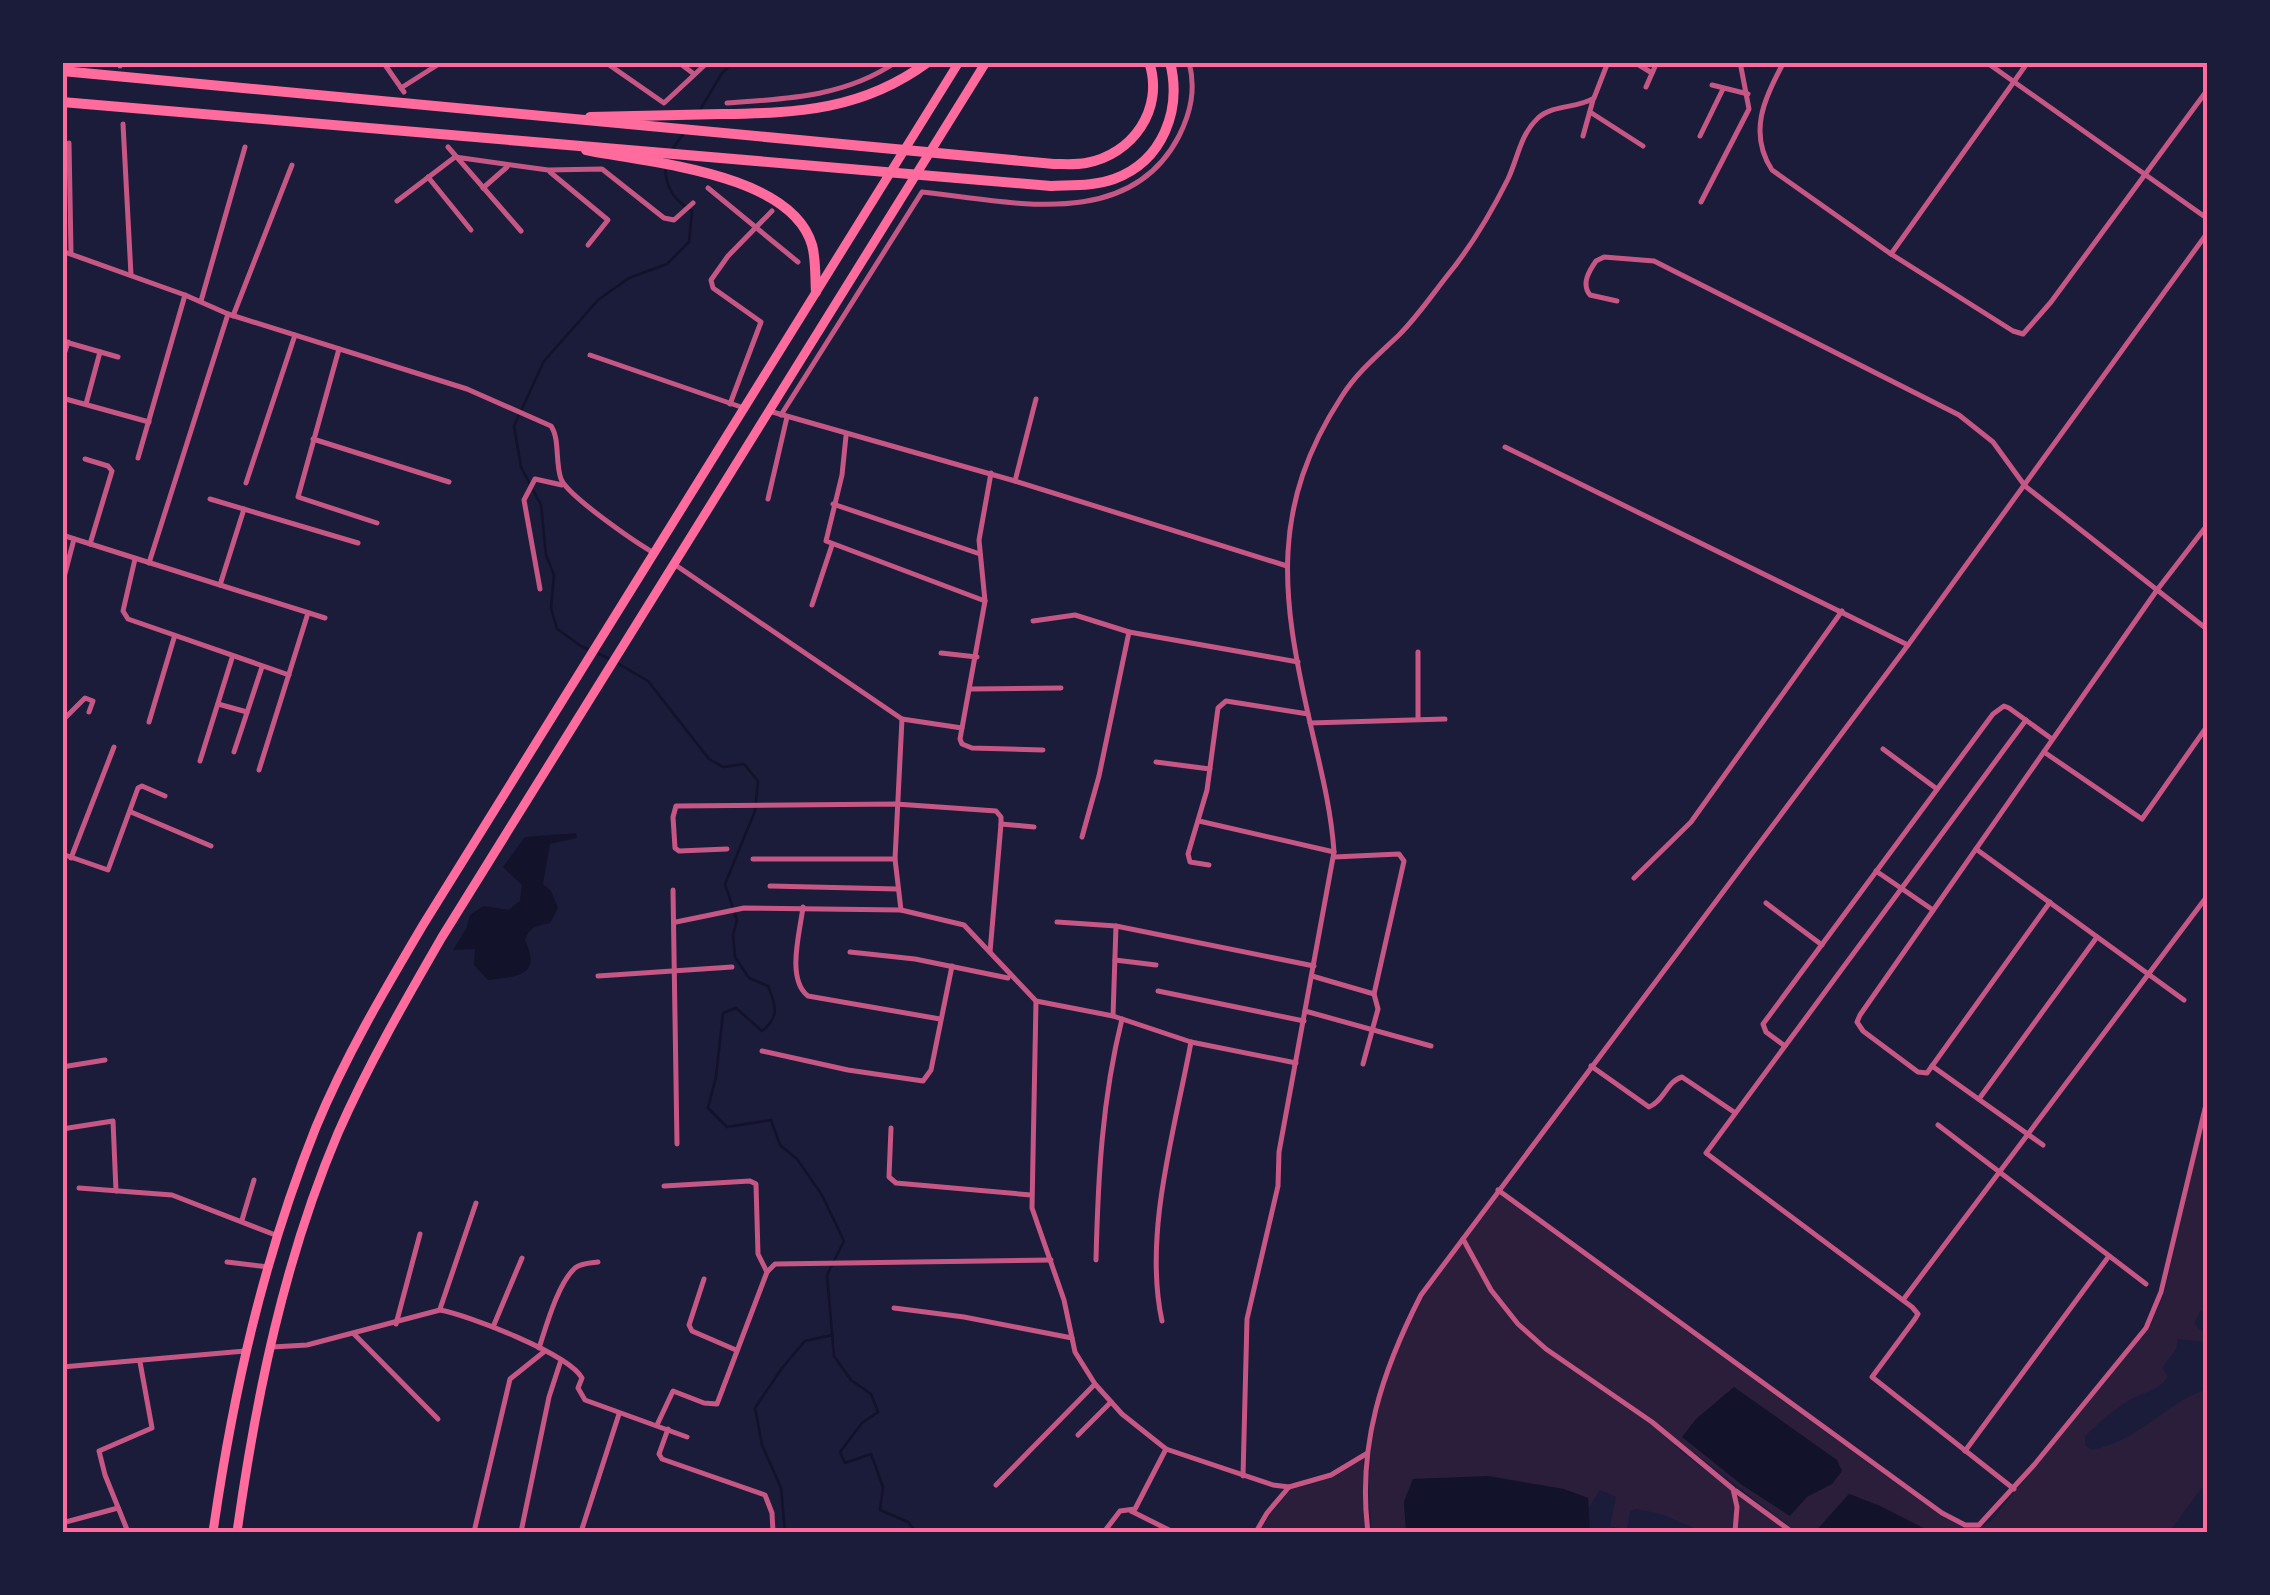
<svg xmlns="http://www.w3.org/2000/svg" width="2270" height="1595" font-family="'PT Sans',sans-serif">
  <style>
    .green { fill: #2a1e3b }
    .water { fill: #12122b }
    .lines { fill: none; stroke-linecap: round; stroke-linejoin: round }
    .stream { stroke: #12122b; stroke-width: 2.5 }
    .minor { stroke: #c65784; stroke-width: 5 }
    .trunk { stroke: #ff6b9d; stroke-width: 9 }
    .motorway { stroke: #ff6b9d; stroke-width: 10 }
    .neatline { fill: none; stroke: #ff6b9d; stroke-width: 4 }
  </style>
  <rect width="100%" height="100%" fill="#1b1b3a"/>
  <!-- green -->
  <g class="green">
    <path d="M 2207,1106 L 2207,1314 L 2201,1310 L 2194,1324 L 2207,1336 L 2204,1342 L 2178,1339 L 2176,1349 L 2162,1368 L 2168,1376 C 2160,1391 2143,1392 2128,1401 C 2112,1411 2098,1423 2085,1437 L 2085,1445 L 2092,1450 C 2143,1439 2163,1404 2207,1389 L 2207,1481 L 2169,1532 L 1931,1532 L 1880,1506 L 1849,1494 L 1815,1532 L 1797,1532 L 1679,1441 L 1675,1446 L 1679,1450 L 1787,1532 L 1703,1532 L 1661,1514 L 1636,1509 L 1630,1512 L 1627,1530 L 1610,1526 L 1616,1497 L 1600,1490 L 1589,1507 L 1588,1498 C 1530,1477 1473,1477 1413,1479 L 1404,1502 L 1406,1532 L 1372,1532 C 1362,1451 1380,1372 1421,1301 C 1443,1264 1474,1230 1499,1194 L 1941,1516 C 1959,1525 1973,1534 1991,1521 L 2149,1329 L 2164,1294 Z"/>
    <path d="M 1363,1459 L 1365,1532 L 1260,1532 L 1270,1514 L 1291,1490 L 1332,1478 Z"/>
  </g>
  <!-- water -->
  <g class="water">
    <path d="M 576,833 L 577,838 L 550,844 L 543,884 L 551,891 L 558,908 L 550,923 C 537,926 530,926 525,940 C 542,977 517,976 488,980 L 474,965 L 475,949 L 453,950 L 466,929 L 470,915 L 484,906 L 508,910 L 520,901 L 522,885 L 503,867 L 525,837 Z"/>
    <path d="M 1734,1387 L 1837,1460 L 1842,1471 L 1832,1484 L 1807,1497 L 1790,1516 L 1742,1485 L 1682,1437 L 1696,1419 Z"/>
    <path d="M 1488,1476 L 1564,1489 L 1588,1498 L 1590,1532 L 1406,1532 L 1404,1502 L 1413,1479 Z"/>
    <path d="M 1849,1494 L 1880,1506 L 1931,1532 L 1815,1532 Z"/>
  </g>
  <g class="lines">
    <!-- stream -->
    <g class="stream">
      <path d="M 700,110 L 722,73 L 734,62"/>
      <path d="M 671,151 L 684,133"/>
      <path d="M 610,659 L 581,646 L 557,629 L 551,608 L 554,575 L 546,555 L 541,505 L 521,467 L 514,426 L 544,361 L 598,300 L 629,278 L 667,264 L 689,242 L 692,211 C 674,200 666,189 665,167"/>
      <path d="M 617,663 L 648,681 L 709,759 L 723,767 L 744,764 L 758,781 L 755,811 L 725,884 L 737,920 L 733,935 L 735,957 L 749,978 L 768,986 C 776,1005 780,1017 762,1031 L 736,1008 L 723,1013 L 716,1077 L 708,1108 L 727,1127 L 771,1120 L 780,1145 L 797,1159 L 822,1195 L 844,1241 L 827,1275 L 834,1356 L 851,1380 L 871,1394 L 878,1412 L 862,1423 L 840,1452 L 845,1463 L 871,1454 L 883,1487 L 880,1510 L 908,1522 L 916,1532"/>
      <path d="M 785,1532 L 781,1488 L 762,1445 L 755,1408 L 782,1368 L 805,1341 L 832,1335"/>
    </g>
    <!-- minor -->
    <g class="minor">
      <path d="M 120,62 L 120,66"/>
      <path d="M 383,62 L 404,92"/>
      <path d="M 605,62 L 664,103 L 708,62"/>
      <path d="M 678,62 L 694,74"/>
      <path d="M 1634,62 L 1652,73"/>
      <path d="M 1784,62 C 1764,98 1748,133 1772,170 L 1891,254 L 2013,331 L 2023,334 L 2051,302 L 2208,89"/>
      <path d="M 1986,62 L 2208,219"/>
      <path d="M 1712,85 L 1748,94"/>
      <path d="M 1646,87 L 1657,62"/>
      <path d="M 401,88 L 442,62"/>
      <path d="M 727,103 C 786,99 845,97 896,62"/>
      <path d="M 1590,112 L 1643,146"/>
      <path d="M 123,124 L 131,275"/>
      <path d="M 1583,136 L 1593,100"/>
      <path d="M 1700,136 L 1723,89"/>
      <path d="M 69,143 L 71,253"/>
      <path d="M 448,147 L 521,231"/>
      <path d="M 550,172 L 608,220 L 588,245"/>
      <path d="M 428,177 L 471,230"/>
      <path d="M 483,188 L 507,167"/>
      <path d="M 708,188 L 798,262"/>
      <path d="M 397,201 L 455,157 L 548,170 L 602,169 L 664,218 L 674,220 L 693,203"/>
      <path d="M 1701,202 L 1749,109 L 1740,62"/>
      <path d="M 62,251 L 185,295 L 228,314 L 467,389 L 551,426 C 560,439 555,462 561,479 C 568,496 635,542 654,553"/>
      <path d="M 1891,254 L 2028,62"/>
      <path d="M 201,301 L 245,147"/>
      <path d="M 1617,301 L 1590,295 C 1581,284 1589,271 1596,261 L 1604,257 L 1654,261 L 1959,415 L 1993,442 L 2025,486 L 2208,630"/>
      <path d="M 233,316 L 292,165"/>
      <path d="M 62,341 L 118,357"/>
      <path d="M 339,349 L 298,497 L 377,523"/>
      <path d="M 590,355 L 744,408"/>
      <path d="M 62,361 L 68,342"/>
      <path d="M 62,398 L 149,422"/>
      <path d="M 86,404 L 100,352"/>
      <path d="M 730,404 L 761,322 L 713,288 L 711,280 L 728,256 L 772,211"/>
      <path d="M 769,411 L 1015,481 L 1287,566"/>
      <path d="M 781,415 L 922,192 C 1009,201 1129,233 1179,136 C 1191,112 1196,89 1189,62"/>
      <path d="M 846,436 L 842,475 L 826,541 L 985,601"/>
      <path d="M 313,439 L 449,482"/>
      <path d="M 1505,447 L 1908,645"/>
      <path d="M 138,458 L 185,295"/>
      <path d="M 85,459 L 108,466 L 112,471 L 90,544"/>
      <path d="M 991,473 L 979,540 L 985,601 L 960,739 L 962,744 L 972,748 L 1043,750"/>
      <path d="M 1015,481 L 1036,399"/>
      <path d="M 246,483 L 295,335"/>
      <path d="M 210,499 L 358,543"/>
      <path d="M 768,499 L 787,417"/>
      <path d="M 833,504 L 980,554"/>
      <path d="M 62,535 L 220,585 L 244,509"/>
      <path d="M 135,559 L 123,611 L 128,619 L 289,675"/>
      <path d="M 149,563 L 228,314"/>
      <path d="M 674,564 L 902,719 L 895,859 L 901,910 L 964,925 L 1036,1001 L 1113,1016 L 1191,1042 L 1296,1063"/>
      <path d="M 62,585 L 74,539"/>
      <path d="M 220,585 L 325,618"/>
      <path d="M 540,589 L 524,500 L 535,479 L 562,485"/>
      <path d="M 812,605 L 832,545"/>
      <path d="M 1033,621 L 1075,615 L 1129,632"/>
      <path d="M 941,653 L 977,657"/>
      <path d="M 971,689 L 1061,688"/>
      <path d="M 218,704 L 247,712"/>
      <path d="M 902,719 L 962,728"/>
      <path d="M 1418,719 L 1418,652"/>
      <path d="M 62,721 L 85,698 L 93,701 L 89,712"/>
      <path d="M 149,722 L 174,638"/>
      <path d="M 1310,723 L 1445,719"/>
      <path d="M 1883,749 L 1937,789"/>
      <path d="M 234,752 L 262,667"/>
      <path d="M 2044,752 L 2142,819 L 2208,725"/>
      <path d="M 200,761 L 232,658"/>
      <path d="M 1156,762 L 1210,769"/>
      <path d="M 259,770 L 308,613"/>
      <path d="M 131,812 L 211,846"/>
      <path d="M 1199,821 L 1334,852"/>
      <path d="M 1082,837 L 1099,776 L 1129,632 L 1298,662"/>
      <path d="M 727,849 L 679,851 L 675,848 L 673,817 L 676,806 L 896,804 L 996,811 L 1001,817 L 1001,824"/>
      <path d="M 1976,849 L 2184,1000"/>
      <path d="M 62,854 L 108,870 L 138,788 L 142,786 L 165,796"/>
      <path d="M 1334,857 L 1399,854 L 1404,861 L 1374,994 L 1378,1009 L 1363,1064"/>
      <path d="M 71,858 L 114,747"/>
      <path d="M 753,859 L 895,859"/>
      <path d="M 1209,865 L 1190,862 L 1188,854 L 1207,790 L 1218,708 L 1226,701 L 1308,714"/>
      <path d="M 1876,871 L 1933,910"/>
      <path d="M 1634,878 L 1691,822 L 1842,611"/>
      <path d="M 770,886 L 897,889"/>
      <path d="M 673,890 L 677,1144"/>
      <path d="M 2050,902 L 1927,1073 L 1918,1072 L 1863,1031 L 1857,1022 L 1860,1015 L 2157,590 L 2208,524"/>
      <path d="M 1766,903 L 1822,945"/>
      <path d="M 803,907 C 800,932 786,979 808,996 L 940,1019"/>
      <path d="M 676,922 L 744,908 L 901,910"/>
      <path d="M 1057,922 L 1116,926 L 1314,966"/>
      <path d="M 850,952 L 915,959 L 1008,978"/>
      <path d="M 990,952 L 1001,824 L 1034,827"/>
      <path d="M 1115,960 L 1156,965"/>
      <path d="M 598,976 L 732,967"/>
      <path d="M 1312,976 L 1374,994"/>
      <path d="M 1158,991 L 1304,1021"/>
      <path d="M 1036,1001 L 1032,1208 L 1064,1300 L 1075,1352 L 1095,1384 L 1122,1414 L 1166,1449 L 1273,1485 L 1289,1487"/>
      <path d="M 1305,1011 L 1431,1046"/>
      <path d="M 1113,1016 L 1116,926"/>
      <path d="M 1785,1046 L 1766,1032 L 1763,1024 L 1993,714 L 2004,706 L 2009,708 L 2052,739"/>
      <path d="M 762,1051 L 848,1070 L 923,1081 L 931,1070 L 952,966"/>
      <path d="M 1591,1066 L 1649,1107 C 1664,1101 1667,1081 1682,1077 L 1734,1112"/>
      <path d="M 1932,1066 L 2043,1145"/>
      <path d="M 62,1067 L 105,1060"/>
      <path d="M 1979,1099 L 2097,937"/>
      <path d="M 1938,1125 L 2146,1284"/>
      <path d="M 891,1128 L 889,1177 L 896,1183 L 1031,1195"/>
      <path d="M 62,1129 L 113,1121 L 116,1191"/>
      <path d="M 664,1186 L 750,1181 L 756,1184 L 758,1254 L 767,1272"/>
      <path d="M 79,1188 L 172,1195 L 278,1236"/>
      <path d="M 1498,1190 L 1942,1513 L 1965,1525 L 1979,1525 L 2034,1465 L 2146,1328 L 2161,1292 L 2208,1096"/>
      <path d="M 242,1220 L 254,1180"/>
      <path d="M 1463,1239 L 1491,1290 L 1518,1324 L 1546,1349 L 1652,1422 L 1733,1489 L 1737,1507 L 1735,1532"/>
      <path d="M 1096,1260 C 1098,1178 1102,1099 1122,1019"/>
      <path d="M 227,1262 L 268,1267"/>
      <path d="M 704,1279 L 689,1325 L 692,1331 L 736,1350"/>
      <path d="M 1903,1300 L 2208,895"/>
      <path d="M 894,1308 L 964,1317 L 1072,1338"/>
      <path d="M 440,1309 L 476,1203"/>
      <path d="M 1162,1321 C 1143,1234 1175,1129 1191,1042"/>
      <path d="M 396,1324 L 420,1234"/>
      <path d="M 493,1327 L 522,1258"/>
      <path d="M 354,1334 L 438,1419"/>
      <path d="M 272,1347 L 307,1345 L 440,1310 C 468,1315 569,1354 582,1378 L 578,1388 L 585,1400 L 687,1437"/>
      <path d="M 539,1348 C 546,1327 558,1283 575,1268 C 581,1263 591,1263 598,1262"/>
      <path d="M 62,1367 L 245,1351"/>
      <path d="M 657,1425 L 673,1391 L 704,1403 L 717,1404 L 767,1272 L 775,1264 L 1051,1260"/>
      <path d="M 668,1429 L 659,1454 L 662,1459 L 765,1495 L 772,1513 L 773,1532"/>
      <path d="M 1078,1435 L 1111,1402"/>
      <path d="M 1965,1451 L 2109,1256"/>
      <path d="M 1243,1476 L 1247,1319 L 1278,1186 L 1279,1152 L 1334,852 C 1331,806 1319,763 1309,718 C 1281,595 1270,506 1342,396 C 1357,372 1379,354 1399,335 C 1417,317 1432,295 1447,276 C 1470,248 1492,211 1508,179 C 1518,158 1520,135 1538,118 C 1553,104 1577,109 1594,98 L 1608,62"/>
      <path d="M 996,1485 L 1095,1384"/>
      <path d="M 2014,1489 L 1872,1377 L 1915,1319 L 1918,1314 L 1912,1307 L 1706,1153 L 2026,720"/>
      <path d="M 1736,1491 L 1792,1532"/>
      <path d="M 1131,1511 L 1173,1532"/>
      <path d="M 62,1523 L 118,1508"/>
      <path d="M 128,1532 L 105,1475 L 99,1451 L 152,1428 L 140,1362"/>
      <path d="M 474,1532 L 510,1379 L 545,1351"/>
      <path d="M 521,1532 L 549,1397 L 561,1360"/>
      <path d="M 581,1532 L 619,1414"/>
      <path d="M 1104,1532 L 1120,1511 L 1135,1509 L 1166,1449"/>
      <path d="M 1256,1532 L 1267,1513 L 1289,1487 L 1331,1475 L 1366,1454"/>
      <path d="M 1296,1532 L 1297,1532"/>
      <path d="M 1368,1532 C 1357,1446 1382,1371 1421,1295 L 1908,645 L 2208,232"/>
    </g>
    <!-- trunk -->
    <g class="trunk">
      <path d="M 213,1532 C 233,1393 263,1259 316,1127 C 345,1057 384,991 423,925 L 959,62"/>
      <path d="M 237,1532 C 256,1397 284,1260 338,1133 C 368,1065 405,1001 442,937 L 986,62"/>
    </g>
    <!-- motorway -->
    <g class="motorway">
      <path d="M 62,71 L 1054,164 C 1064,164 1075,165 1086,163 C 1132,155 1165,109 1149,62"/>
      <path d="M 62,102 L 1051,186 C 1072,185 1095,186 1114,179 C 1163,161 1182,110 1170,62"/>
      <path d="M 590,117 C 634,116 678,115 722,114 C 799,113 863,110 928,62"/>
      <path d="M 586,150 C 650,163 791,173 812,245 C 816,259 815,277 816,292"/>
    </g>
  </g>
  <!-- border -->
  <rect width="2270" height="1595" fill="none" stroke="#1b1b3a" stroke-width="130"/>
  <rect x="65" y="65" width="2140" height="1465" class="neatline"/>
</svg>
